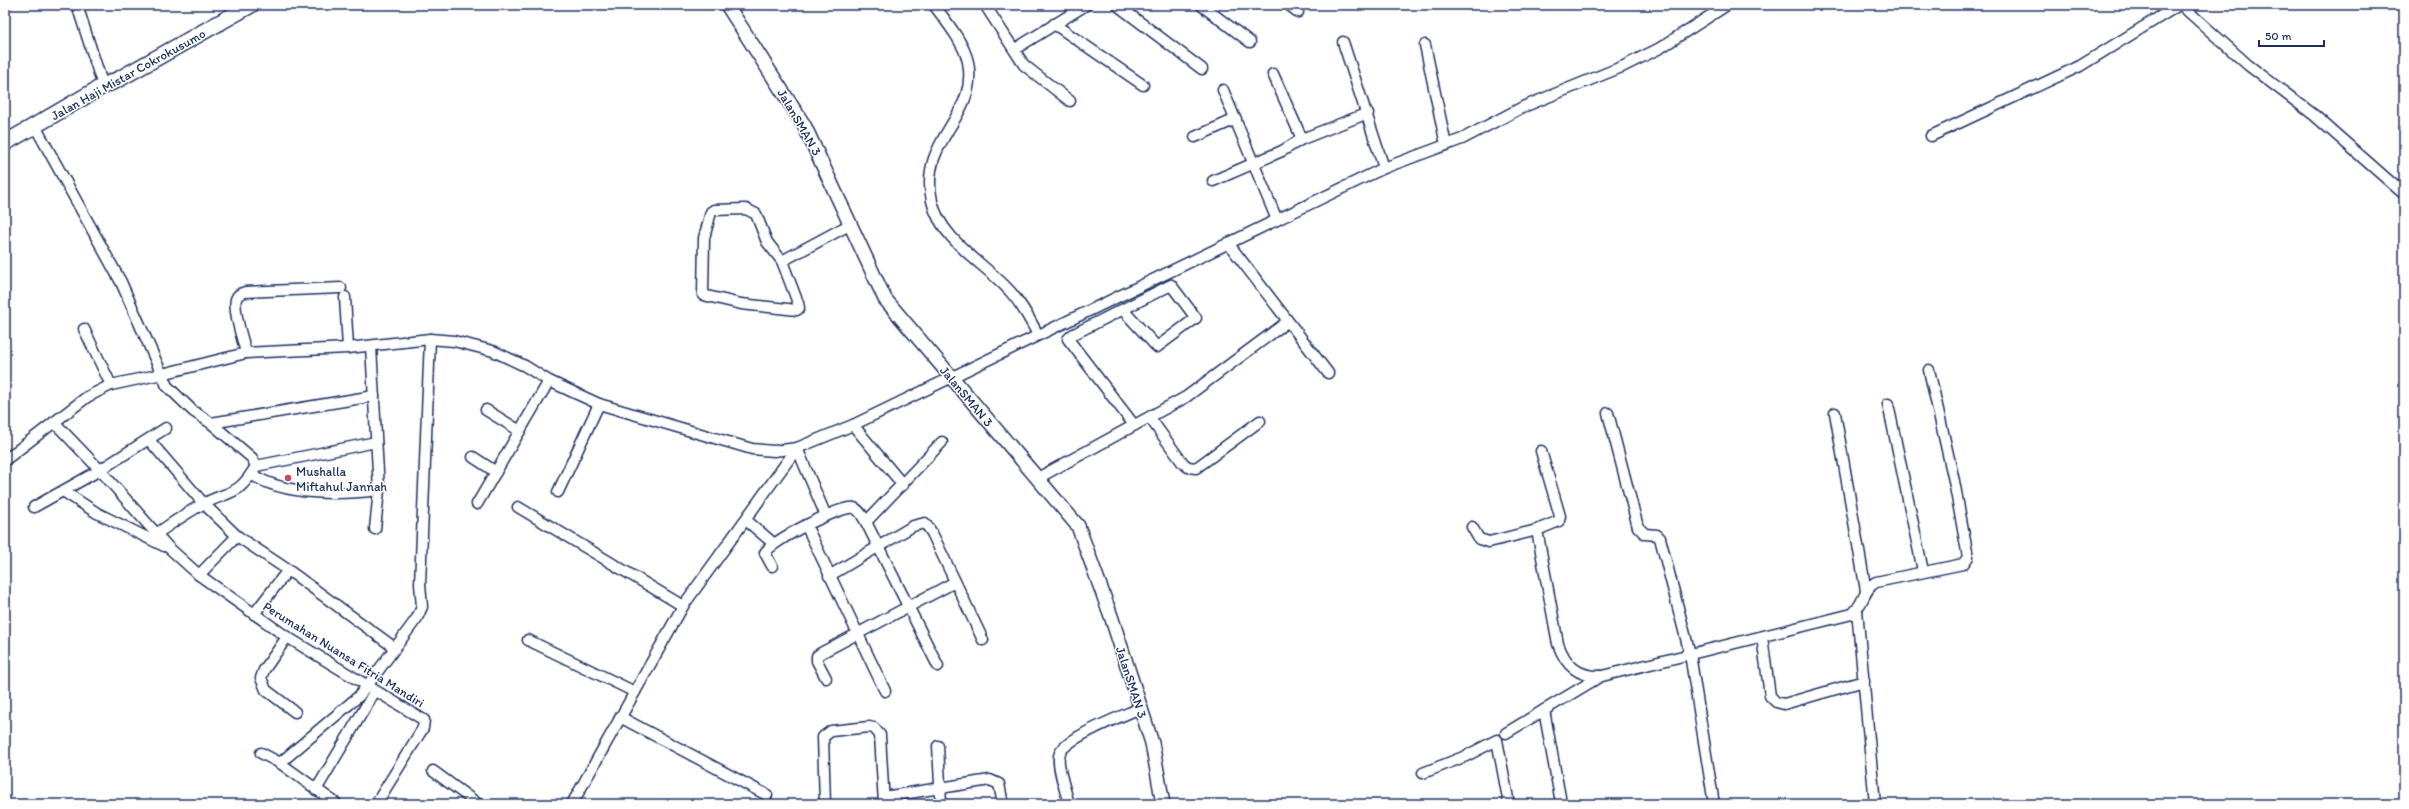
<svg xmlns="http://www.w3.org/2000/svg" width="2409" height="809" font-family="Itim,sans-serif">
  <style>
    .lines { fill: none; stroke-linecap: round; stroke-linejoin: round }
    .street-casing { stroke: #1b2f5e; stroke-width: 13 }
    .secondary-casing { stroke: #1b2f5e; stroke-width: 16 }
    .primary-casing { stroke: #1b2f5e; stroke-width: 18 }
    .street { stroke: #fff; stroke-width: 10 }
    .secondary { stroke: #fff; stroke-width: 13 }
    .primary { stroke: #fff; stroke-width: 15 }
    .poi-dot { fill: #d1495b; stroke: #fff; stroke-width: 1.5 }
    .labels { text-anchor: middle; stroke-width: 3; stroke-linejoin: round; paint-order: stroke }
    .street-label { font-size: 13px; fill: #1b2f5e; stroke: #fff }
    .poi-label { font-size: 13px; fill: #1b2f5e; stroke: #fff; text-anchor: start }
  </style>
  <rect width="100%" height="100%" fill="#fff"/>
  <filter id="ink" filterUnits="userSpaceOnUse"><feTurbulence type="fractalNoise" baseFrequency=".025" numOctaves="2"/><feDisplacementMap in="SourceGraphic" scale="8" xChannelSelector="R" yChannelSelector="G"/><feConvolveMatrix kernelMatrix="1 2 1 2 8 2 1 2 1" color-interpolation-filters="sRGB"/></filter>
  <g filter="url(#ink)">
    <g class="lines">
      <defs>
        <g id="street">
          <path d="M 77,5 L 103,86"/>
          <path d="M 934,5 C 946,21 964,43 968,62 C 979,118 918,138 932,201 C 940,238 980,261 1004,285 C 1019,299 1029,317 1038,335"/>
          <path d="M 985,5 L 1024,65 L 1070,101"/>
          <path d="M 1117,5 L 1202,69"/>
          <path d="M 1201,5 L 1250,42"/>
          <path d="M 1289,5 L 1298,12"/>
          <path d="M 2181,5 L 2248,65 L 2314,115 L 2404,194"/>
          <path d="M 1054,24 L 1143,85"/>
          <path d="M 1343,42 L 1384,168"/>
          <path d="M 1425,45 L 1446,145"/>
          <path d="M 1015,49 L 1086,5"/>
          <path d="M 1273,74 L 1302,139"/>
          <path d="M 1223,90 L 1277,220"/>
          <path d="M 35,126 L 121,282 L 167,386 L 193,411 L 211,423 L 252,458 L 256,466"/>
          <path d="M 1931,136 L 2080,66 L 2179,5"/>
          <path d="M 1195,137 L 1236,119"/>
          <path d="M 1213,181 L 1282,151 L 1302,139 L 1368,113"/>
          <path d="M 746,209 L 756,214 L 767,242 L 782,261 L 798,303 L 799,308 L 797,310 L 741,304 L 703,295 L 704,238 L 711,212 L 714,210 Z"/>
          <path d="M 1228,243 L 1328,373"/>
          <path d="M 782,261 L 851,224"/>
          <path d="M 345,297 L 348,348"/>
          <path d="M 1123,310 L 1157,347 L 1196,318 L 1171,285 L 1072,335 L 1068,339 L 1134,425"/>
          <path d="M 84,329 L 111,385"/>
          <path d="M 371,346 L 379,490 L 375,529"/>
          <path d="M 246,353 C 243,340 233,312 236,299 C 237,295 241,293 245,292 L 341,288"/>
          <path d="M 1888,404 L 1923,571"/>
          <path d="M 486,410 L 520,431"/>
          <path d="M 1608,413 L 1638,527 L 1645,534 L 1657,535 L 1660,538 L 1690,654 L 1714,804"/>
          <path d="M 1835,413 L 1866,591"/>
          <path d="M 1150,418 L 1182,462 L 1188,467 L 1196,468 L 1260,421"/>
          <path d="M 54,422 L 100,470 L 168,547 L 199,575 L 287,637 L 424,720 L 423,728 L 376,804"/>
          <path d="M 211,423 L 374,396"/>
          <path d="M 853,425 L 903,485"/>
          <path d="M 149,440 L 204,504 L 237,536 L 288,570 L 395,648"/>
          <path d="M 797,448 L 826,516"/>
          <path d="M 1541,451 L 1560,516 L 1559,521 L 1537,530 L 1558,644 C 1566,666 1578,677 1602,676 L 1852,614 C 1864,605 1863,589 1876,582 L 1963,564 L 1968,557 L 1954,481 L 1929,370"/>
          <path d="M 473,457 L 496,472"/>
          <path d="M 5,460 L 87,397 L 111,385 L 162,374 L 246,353 L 348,348 L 430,339 L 454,341 L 493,351 L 525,366 L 549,381 L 599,404 L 752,449 L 774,451 L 797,448 L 853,425 L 1384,168 L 1462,139 L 1523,107 L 1624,66 L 1660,48 L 1727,5"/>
          <path d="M 251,474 C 284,496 341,495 379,490"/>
          <path d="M 1038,478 L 1186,397 L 1287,322"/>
          <path d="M 63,491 L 97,513 L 164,546"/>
          <path d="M 558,492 L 599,404"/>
          <path d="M 477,504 L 549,381"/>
          <path d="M 34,507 L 100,470 L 166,428"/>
          <path d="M 518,507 L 683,606"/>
          <path d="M 746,520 L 773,543"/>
          <path d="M 866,522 L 942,442"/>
          <path d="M 806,525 L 885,691"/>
          <path d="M 1472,527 L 1479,539 L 1489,542 L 1537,530"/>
          <path d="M 156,534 C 171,524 186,513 203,504 C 230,490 238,497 256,466 L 376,442"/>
          <path d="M 772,566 L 765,553 C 771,541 841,505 854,508 C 860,510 863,517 866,522 L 938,666"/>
          <path d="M 199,575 L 237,536"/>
          <path d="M 829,576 L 913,526 L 925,523 L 932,533 L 983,640"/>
          <path d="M 1857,610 L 1875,804"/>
          <path d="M 254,614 L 288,570"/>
          <path d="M 287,637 L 264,670 L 261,678 L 266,690 L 295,712"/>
          <path d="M 1762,637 L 1770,696 L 1776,702 L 1784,704 L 1864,681"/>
          <path d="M 528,640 L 635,692"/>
          <path d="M 826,678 L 817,661 L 817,656 L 821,653 L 955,582"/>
          <path d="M 1544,710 L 1560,797"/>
          <path d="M 620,717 L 767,795"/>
          <path d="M 1506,733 L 1601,676"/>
          <path d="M 938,746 L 941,804"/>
          <path d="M 261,753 L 280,763 L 337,804"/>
          <path d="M 280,763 L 359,696 L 367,686 L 417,618 L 422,607 L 420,584 L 430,339"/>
          <path d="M 433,771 L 478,804"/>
          <path d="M 1423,773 L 1466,756 L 1497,740 L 1509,804"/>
          <path d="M 316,790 L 375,691"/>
          <path d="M 884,797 L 990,780 L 999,784 L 1003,804"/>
          <path d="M 572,804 L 683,606 L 797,448"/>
          <path d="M 825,804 L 823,737 L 831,731 L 869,727 L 874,728 L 880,735 L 884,804"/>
          <path d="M 1069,804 C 1066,792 1057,767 1059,756 C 1062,738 1123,716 1140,708"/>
        </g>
        <path id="secondary" d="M 727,5 L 804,125 L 885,299 L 1078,526 L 1111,616 L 1152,743 L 1163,804"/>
        <path id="primary" d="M 5,143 L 103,86 L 119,79 L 251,5"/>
      </defs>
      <!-- street casing -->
      <use href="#street" class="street-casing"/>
      <!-- secondary casing -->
      <use href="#secondary" class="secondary-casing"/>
      <!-- primary casing -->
      <use href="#primary" class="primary-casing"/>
      <!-- street -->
      <use href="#street" class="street"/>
      <!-- secondary -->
      <use href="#secondary" class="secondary"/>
      <!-- primary -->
      <use href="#primary" class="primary"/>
    </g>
  </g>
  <!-- markers -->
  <circle class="poi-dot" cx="288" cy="478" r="4"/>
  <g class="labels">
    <!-- street labels -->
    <g class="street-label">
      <text transform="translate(128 74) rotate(-29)" y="5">Jalan Haji Mistar Cokrokusumo</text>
      <text transform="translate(800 122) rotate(60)" y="5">JalanSMAN 3</text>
      <text transform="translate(967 396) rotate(50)" y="5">JalanSMAN 3</text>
      <text transform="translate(344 654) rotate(32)" y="5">Perumahan Nuansa Fitria Mandiri</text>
      <text transform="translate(1132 682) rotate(72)" y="5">JalanSMAN 3</text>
    </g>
    <!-- poi labels -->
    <g class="poi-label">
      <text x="296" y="476">Mushalla<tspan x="296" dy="15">Miftahul Jannah</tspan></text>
    </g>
  </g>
  <!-- margin -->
  <rect width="2409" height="809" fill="none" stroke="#fff" stroke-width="20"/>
  <rect x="10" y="10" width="2389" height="789" fill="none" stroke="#1b2f5e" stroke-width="1.5" filter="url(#ink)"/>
  <!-- scale -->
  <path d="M2259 40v6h65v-6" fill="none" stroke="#1b2f5e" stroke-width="2"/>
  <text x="2265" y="40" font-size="12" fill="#1b2f5e" stroke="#ffffff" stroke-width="3" paint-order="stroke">50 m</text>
</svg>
